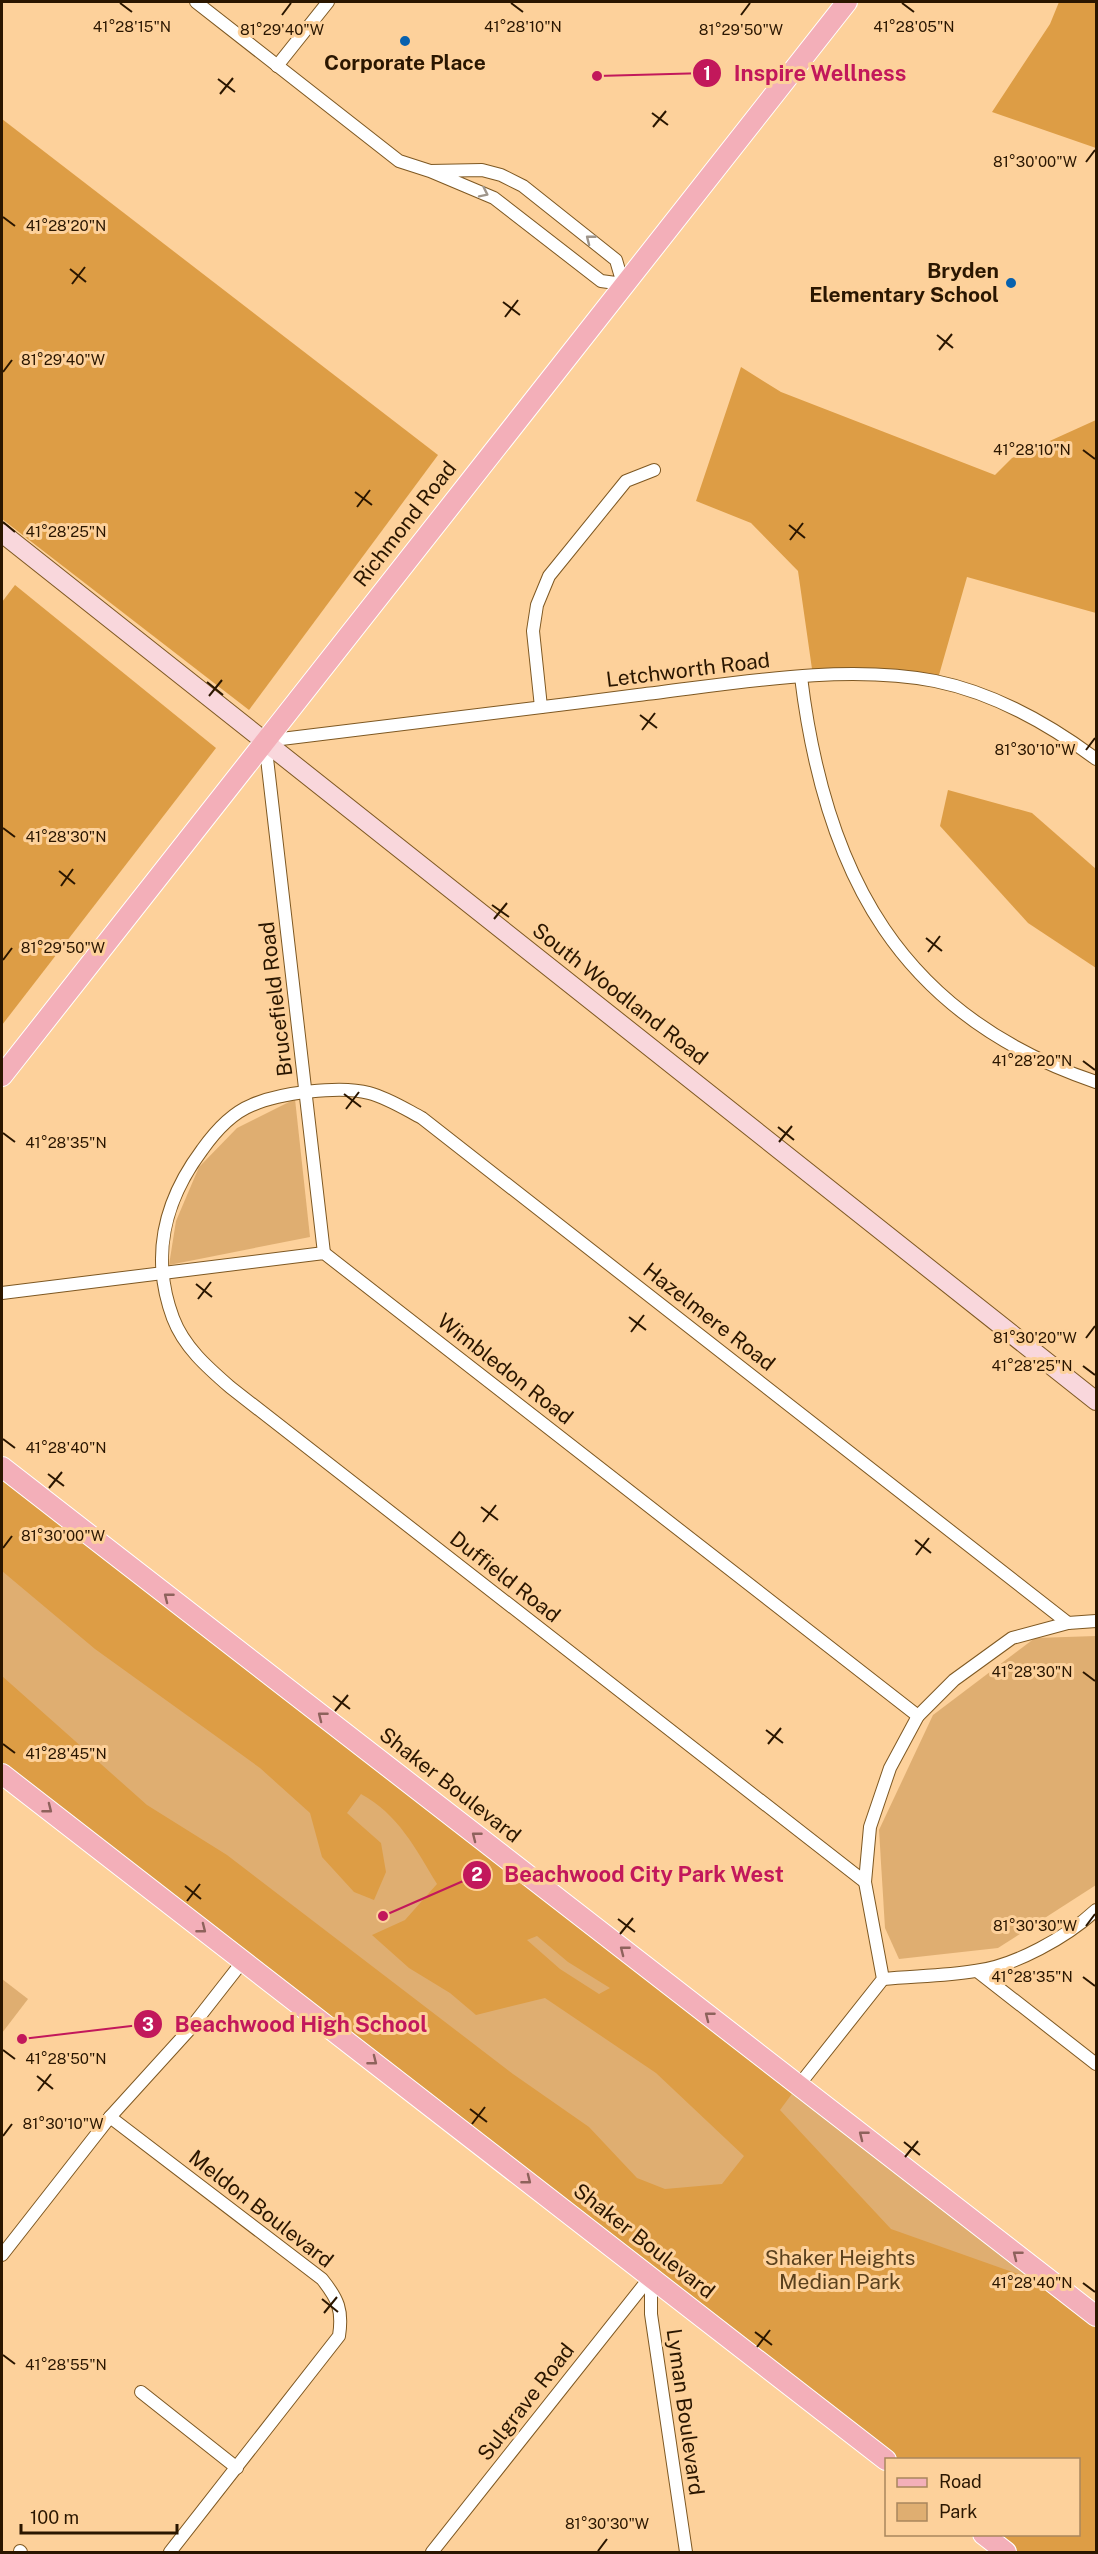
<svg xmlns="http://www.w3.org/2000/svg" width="1098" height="2554" viewBox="0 0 1098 2554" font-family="'Public Sans',sans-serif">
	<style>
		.green { fill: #dfae71 }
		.forest { fill: #dd9d45; fill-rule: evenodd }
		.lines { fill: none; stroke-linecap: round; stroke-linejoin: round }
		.street-casing { stroke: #7e5822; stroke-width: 14 }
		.secondary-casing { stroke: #7e5822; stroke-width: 20 }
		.primary-casing { stroke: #fff; stroke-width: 22 }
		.street { stroke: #fff; stroke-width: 12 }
		.secondary { stroke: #f9d7dc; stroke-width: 18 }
		.primary { stroke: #f3afb9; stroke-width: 20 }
		.oneway { stroke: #9f968c }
		.oneway2 { stroke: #8e625c }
		.ticks { fill: none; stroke: #2a1600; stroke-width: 2 }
		.poi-dot { fill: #0761ae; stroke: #fdd19b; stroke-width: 2 }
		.labels { text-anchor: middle; stroke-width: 6; stroke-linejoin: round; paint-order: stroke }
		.poi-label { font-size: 21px; font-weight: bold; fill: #2a1600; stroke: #fdd19b }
		.street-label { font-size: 21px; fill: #2a1600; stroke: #fdd19b }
		.park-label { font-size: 21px; fill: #5b411d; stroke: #fdd19b }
		.ticks-label { font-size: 15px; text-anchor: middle; fill: #2a1600; stroke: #fdd19b; stroke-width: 6; stroke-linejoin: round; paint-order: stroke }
		.leader { fill: none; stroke: #c2185b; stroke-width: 2 }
		.callout-dot { fill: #c2185b; stroke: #fdd19b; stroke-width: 2 }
		.mark-label { font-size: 18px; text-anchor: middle; font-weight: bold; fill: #fff }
		.callout-label { font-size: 22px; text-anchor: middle; font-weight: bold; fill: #c2185b; stroke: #fdd19b; stroke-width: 6; stroke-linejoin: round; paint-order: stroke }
	</style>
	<rect width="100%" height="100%" fill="#fdd19b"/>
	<g class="green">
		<polygon points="295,1099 310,1237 169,1265 176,1221 199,1167 237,1128"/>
		<polygon points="2,1467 1096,2316 1096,2552 1006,2552 1078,2534 1078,2460 886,2460 2,1774"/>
		<polygon points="1096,1636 1096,1885 998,1948 899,1959 885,1928 879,1830 933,1715 1035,1638"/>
		<polygon points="2,1979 28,1999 2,2033"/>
	</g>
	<g class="forest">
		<polygon points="1059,2 1096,2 1096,148 992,112 1050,24"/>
		<polygon points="2,119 438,455 249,710 2,519"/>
		<polygon points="741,367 781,392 995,475 1012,458 1096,420 1096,613 967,577 937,682 813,676 798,571 751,523 696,501"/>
		<polygon points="15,585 216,748 2,1025 2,602"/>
		<polygon points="948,790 1032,813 1096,869 1096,968 1028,923 940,826"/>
		<path d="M2 1478 794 2091 780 2110 891 2229 1035 2280 1096 2328V2552H1017L994 2535 1078 2534V2460L897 2459 2 1763V1676L147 1805 227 1855 513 2074 589 2127 637 2178 665 2189 722 2184 744 2156 656 2073 545 1998 476 2015 450 1993 409 1968 372 1935 405 1920 437 1884C416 1849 398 1814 361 1794L347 1813 381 1843 386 1872 374 1900 354 1892 322 1857 310 1813 260 1768 95 1649 2 1571ZM537 1936 568 1962 610 1988 599 1994 560 1969 527 1940Z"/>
	</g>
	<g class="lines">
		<defs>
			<g id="street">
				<polyline points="196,2 399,161 430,171 494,198 601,281 623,284 616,260 523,186 501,175 482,170 430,171"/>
				<polyline points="277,66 328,2"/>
				<path d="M801 677C825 874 900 1016 1096 1082"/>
				<polyline points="541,707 533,631 537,605 549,576 626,481 654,470"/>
				<path d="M324 1253 265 741C390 725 514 711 638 695 732 684 842 663 935 681 994 693 1049 724 1096 759"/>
				<polyline points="2,1293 324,1253 918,1716"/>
				<path d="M865 1882 230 1387C207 1367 184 1347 173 1318 150 1256 164 1201 202 1150 214 1133 232 1113 252 1105 279 1093 340 1085 369 1093 388 1098 405 1109 422 1118L1068 1623"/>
				<polyline points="977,1971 1096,2064"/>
				<path d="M883 1979C914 1976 945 1976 975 1971 1015 1966 1067 1937 1096 1910"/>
				<polyline points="799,2085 883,1979 865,1882 870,1827 890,1768 918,1716 954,1680 1012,1638 1068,1623 1096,1621"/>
				<path d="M110 2117 322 2279C338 2299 343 2310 339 2336L170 2552"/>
				<polyline points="2,2255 110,2117 189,2030 243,1961"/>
				<polyline points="651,2276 651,2314 686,2552"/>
				<polyline points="141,2392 237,2468"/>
				<polyline points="20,2551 21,2552"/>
				<polyline points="432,2552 651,2276"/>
			</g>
			<polyline id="secondary" points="2,533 1096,1401"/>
			<g id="primary">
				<polyline points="2,1076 847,2"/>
				<polyline points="2,1467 1096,2316"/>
				<polyline points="2,1774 886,2460"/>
				<polyline points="983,2534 1006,2552"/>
			</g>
		</defs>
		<use href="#street" class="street-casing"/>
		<use href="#secondary" class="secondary-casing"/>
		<use href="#primary" class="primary-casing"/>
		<use href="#street" class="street"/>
		<use href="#secondary" class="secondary"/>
		<use href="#primary" class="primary"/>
	</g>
	<defs><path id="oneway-chevron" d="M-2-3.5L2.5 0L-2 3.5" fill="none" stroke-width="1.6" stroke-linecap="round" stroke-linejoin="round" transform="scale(1.5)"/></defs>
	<g class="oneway">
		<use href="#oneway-chevron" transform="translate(484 193) rotate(26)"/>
		<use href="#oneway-chevron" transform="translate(590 239) rotate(-142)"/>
	</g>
	<g class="oneway2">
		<use href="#oneway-chevron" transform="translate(168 1597) rotate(-142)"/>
		<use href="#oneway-chevron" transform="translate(322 1716) rotate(-142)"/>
		<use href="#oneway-chevron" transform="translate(48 1809) rotate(38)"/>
		<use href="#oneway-chevron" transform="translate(476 1836) rotate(-142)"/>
		<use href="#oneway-chevron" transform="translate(202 1929) rotate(38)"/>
		<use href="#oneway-chevron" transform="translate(624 1950) rotate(-142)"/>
		<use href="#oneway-chevron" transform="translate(709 2016) rotate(-142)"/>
		<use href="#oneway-chevron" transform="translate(373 2061) rotate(38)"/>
		<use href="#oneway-chevron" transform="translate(863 2135) rotate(-142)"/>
		<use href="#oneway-chevron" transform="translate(527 2180) rotate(38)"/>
		<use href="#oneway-chevron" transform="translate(1017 2255) rotate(-142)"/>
	</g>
	<path class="ticks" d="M120 3 132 12M511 3 523 12M902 3 914 12M282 15 291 3M741 15 750 3M218 79 235 92M220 94 233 78M652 113 668 125M653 127 666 111M1086 162 1095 150M3 217 15 226M70 269 86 282M72 284 85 267M503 302 520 315M505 317 518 300M937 335 953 348M939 350 952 334M3 372 12 360M1083 450 1095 459M355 492 372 505M357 507 370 490M3 522 15 532M789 525 805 538M790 540 803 523M207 682 223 695M209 696 222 680M640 715 657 728M642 730 655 713M1086 750 1095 738M3 828 15 837M59 871 75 884M61 886 73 869M492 905 509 917M494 919 507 903M926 938 942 951M928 952 940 936M3 960 12 948M1083 1061 1095 1070M344 1094 361 1107M346 1109 359 1092M778 1127 794 1140M3 1133 15 1142M779 1142 792 1126M196 1284 212 1297M198 1299 211 1282M629 1317 646 1330M631 1332 644 1315M1086 1338 1095 1326M1083 1366 1095 1375M3 1439 15 1448M48 1474 64 1486M49 1488 62 1472M481 1507 498 1520M483 1522 496 1505M915 1540 931 1553M3 1548 12 1536M916 1555 929 1538M1083 1672 1095 1681M333 1696 350 1709M335 1711 348 1695M766 1730 783 1743M3 1744 15 1753M768 1744 781 1728M185 1886 201 1899M187 1901 200 1884M618 1919 635 1932M1086 1926 1095 1914M620 1934 633 1918M1083 1977 1095 1986M3 2050 15 2059M37 2076 53 2089M38 2091 51 2074M470 2109 487 2122M472 2124 485 2107M3 2136 12 2124M904 2142 920 2155M905 2157 918 2141M1083 2283 1095 2292M322 2299 338 2312M324 2313 337 2297M755 2332 772 2345M757 2347 770 2330M3 2355 15 2364M598 2551 607 2539"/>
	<g class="poi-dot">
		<circle cx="405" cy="41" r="6"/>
		<circle cx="1011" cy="283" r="6"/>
	</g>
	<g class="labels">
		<g class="poi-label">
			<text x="405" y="70">Corporate Place</text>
			<text x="999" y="278" text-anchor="end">Bryden<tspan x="999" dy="24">Elementary School</tspan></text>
		</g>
		<g class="street-label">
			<text transform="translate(405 524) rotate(-52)" y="7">Richmond Road</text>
			<text transform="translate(688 670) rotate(-7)" y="7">Letchworth Road</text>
			<text transform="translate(620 994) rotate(38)" y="7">South Woodland Road</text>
			<text transform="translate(276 999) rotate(-97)" y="7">Brucefield Road</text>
			<text transform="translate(709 1317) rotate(38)" y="7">Hazelmere Road</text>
			<text transform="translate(505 1369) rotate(38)" y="7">Wimbledon Road</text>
			<text transform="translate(505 1577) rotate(38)" y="7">Duffield Road</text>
			<text transform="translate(450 1785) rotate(38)" y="7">Shaker Boulevard</text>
			<text transform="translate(261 2209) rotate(38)" y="7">Meldon Boulevard</text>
			<text transform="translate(644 2241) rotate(38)" y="7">Shaker Boulevard</text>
			<text transform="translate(526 2402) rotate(-52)" y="7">Sulgrave Road</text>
			<text transform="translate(685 2412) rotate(82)" y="7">Lyman Boulevard</text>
		</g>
		<g class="park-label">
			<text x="840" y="2265">Shaker Heights<tspan x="840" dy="24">Median Park</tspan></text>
		</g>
	</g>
	<g class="ticks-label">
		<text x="132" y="32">41°28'15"N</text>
		<text x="523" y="32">41°28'10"N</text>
		<text x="914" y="32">41°28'05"N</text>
		<text x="282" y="35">81°29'40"W</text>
		<text x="741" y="35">81°29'50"W</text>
		<text x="1035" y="167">81°30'00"W</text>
		<text x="66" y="231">41°28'20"N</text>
		<text x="63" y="365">81°29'40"W</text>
		<text x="1032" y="455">41°28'10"N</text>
		<text x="66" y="537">41°28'25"N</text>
		<text x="1035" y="755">81°30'10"W</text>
		<text x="66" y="842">41°28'30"N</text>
		<text x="63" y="953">81°29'50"W</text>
		<text x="1032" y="1066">41°28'20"N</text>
		<text x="66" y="1148">41°28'35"N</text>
		<text x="1035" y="1343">81°30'20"W</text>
		<text x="1032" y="1371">41°28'25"N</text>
		<text x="66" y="1453">41°28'40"N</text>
		<text x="63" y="1541">81°30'00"W</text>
		<text x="1032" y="1677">41°28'30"N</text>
		<text x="66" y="1759">41°28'45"N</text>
		<text x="1035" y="1931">81°30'30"W</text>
		<text x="1032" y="1982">41°28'35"N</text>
		<text x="66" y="2064">41°28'50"N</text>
		<text x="63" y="2129">81°30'10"W</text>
		<text x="1032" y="2288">41°28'40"N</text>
		<text x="66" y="2370">41°28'55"N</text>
		<text x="607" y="2529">81°30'30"W</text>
	</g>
	<path class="leader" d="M597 76L707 73M383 1916L477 1875M22 2039L148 2024"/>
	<g class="callout-dot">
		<circle cx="597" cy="76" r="6"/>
		<circle cx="383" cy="1916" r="6"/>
		<circle cx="22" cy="2039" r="6"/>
		<circle cx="707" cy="73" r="15"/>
		<circle cx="477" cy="1875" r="15"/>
		<circle cx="148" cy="2024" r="15"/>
	</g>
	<g class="mark-label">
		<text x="707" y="80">1</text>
		<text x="477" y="1881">2</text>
		<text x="148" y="2031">3</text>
	</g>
	<g class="callout-label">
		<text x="820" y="81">Inspire Wellness</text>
		<text x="644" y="1882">Beachwood City Park West</text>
		<text x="301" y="2032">Beachwood High School</text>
	</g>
	<rect width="1098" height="2554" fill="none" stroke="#2a1600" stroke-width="6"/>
	<rect x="885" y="2458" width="195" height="78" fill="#fdd19b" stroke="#a9865d" stroke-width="1.5"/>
	<rect x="897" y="2478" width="30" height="9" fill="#f3afb9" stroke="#a9865d" stroke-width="1.5"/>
	<text x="939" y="2488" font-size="18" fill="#2a1600">Road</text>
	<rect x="897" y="2503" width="30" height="18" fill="#dfae71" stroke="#a9865d" stroke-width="1.5"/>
	<text x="939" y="2518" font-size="18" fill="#2a1600">Park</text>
	<path d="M21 2524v9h156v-9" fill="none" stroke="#2a1600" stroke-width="3"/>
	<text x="30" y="2524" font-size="18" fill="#2a1600" stroke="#fdd19b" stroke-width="4.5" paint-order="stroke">100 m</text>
</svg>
